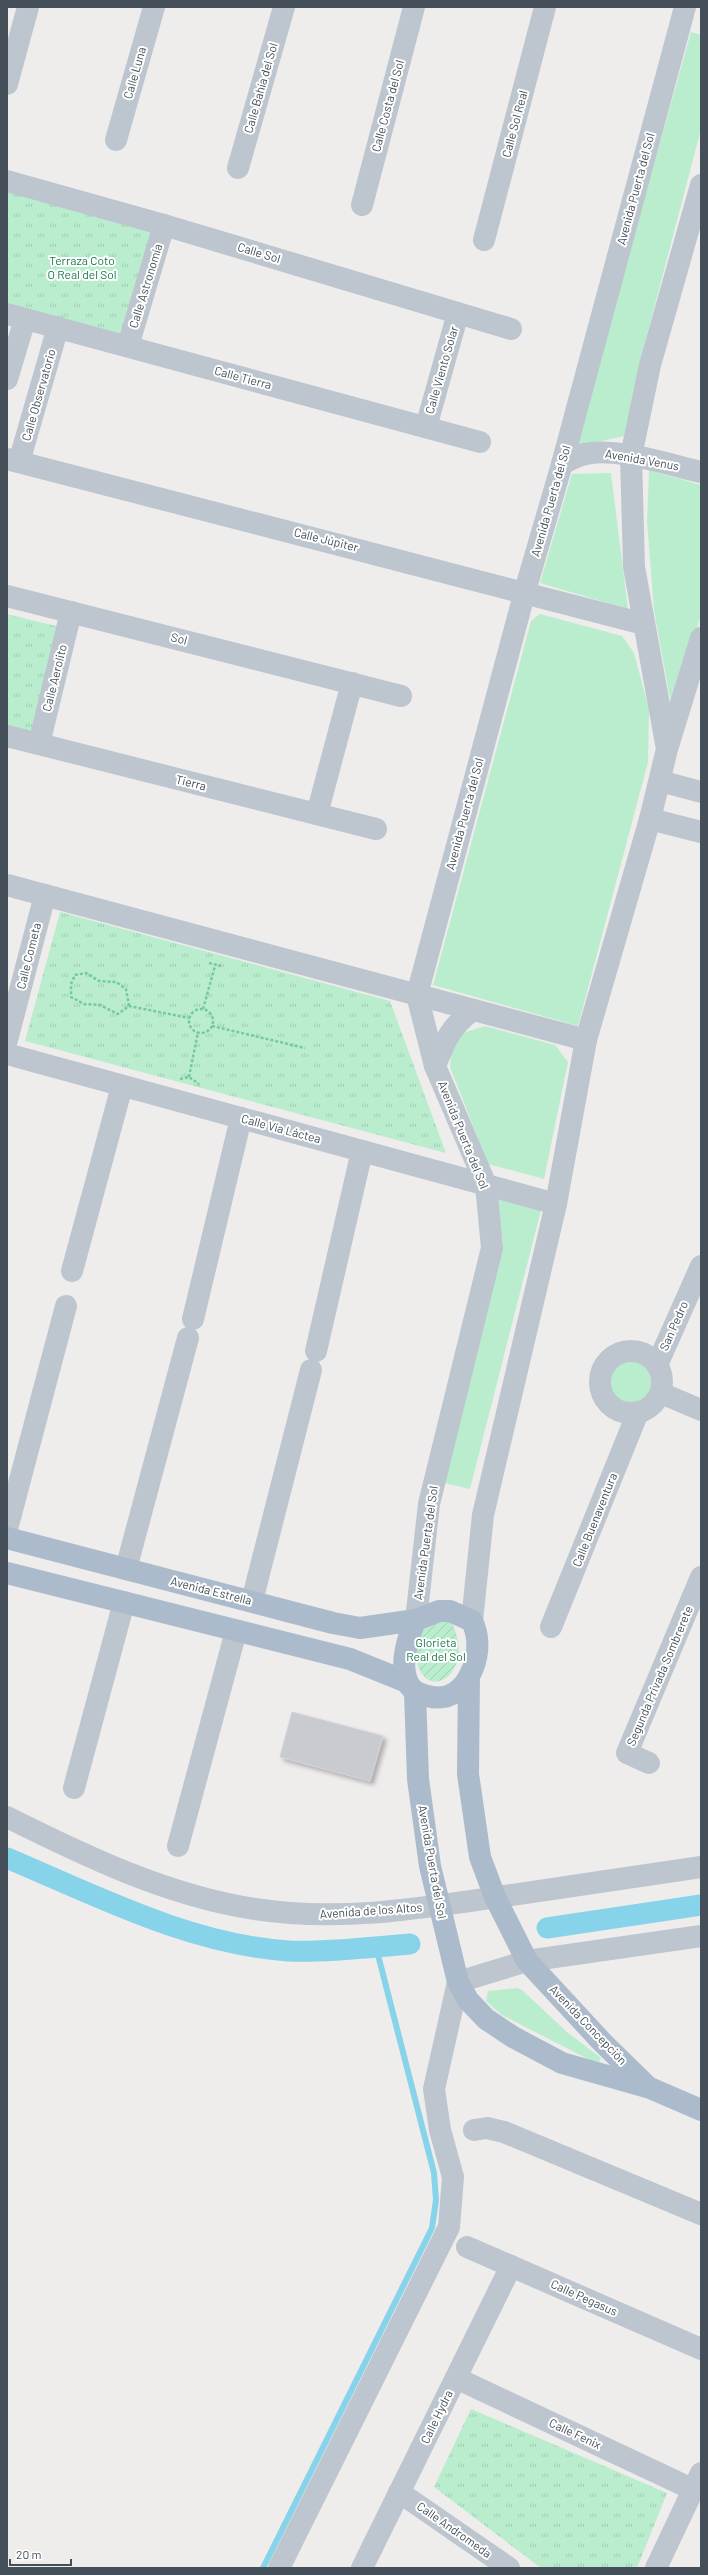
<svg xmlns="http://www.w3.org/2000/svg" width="708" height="2575" viewBox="0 0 708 2575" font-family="Barlow,sans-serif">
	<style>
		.grass { fill: #baedce }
		.park { fill: url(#park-tufts) }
		.garden { fill: url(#garden-furrows) }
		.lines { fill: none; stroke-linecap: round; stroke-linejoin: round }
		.stream { stroke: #87d3e9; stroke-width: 6 }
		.canal { stroke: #87d3e9; stroke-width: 21 }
		.building { fill: #c9cbd1; stroke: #d0d2d8; filter: url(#shadow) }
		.path { stroke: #73caa0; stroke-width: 2.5; stroke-dasharray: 3 2; stroke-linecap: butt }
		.minor { stroke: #bdc6ce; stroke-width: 22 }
		.major { stroke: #acbbcb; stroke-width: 22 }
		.labels { text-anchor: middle; stroke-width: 4; stroke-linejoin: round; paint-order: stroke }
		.street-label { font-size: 12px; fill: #454f59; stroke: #fff }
		.park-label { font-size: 12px; fill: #187749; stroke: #fff }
	</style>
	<defs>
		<pattern id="park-tufts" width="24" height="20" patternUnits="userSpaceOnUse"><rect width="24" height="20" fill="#baedce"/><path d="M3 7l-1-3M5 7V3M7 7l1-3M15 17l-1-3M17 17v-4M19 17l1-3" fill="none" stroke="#a1cdb3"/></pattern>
		<pattern id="garden-furrows" width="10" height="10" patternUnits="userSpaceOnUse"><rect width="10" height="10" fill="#baedce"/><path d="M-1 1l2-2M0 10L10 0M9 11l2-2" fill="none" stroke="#a1cdb3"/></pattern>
		<filter id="shadow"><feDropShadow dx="3.5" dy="3.5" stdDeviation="2" flood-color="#0004"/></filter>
	</defs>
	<rect width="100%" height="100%" fill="#efecec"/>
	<g class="grass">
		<polygon points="691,32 701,35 701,129 641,358 624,436 575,447"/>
		<polygon points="649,470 701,485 701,615 672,710 654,610 647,522"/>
		<polygon points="611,473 628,609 540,583 572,474"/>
		<polygon points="540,614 622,636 634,653 649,709 648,762 578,1026 433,985 531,621"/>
		<polygon points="485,1026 555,1045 568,1062 544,1179 488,1164 450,1067 451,1049 463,1033"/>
		<polygon points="493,1198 541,1210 470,1489 445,1483 503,1242"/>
		<circle cx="630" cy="1382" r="21"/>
		<polygon points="517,1988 522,1990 567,2032 601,2058 599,2062 590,2060 502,2015 486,2001 488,1991"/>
	</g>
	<g class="park">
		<polygon points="7,181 164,225 128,346 7,314"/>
		<polygon points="7,614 64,628 37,736 7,728"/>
		<polygon points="60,912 390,1001 446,1153 25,1041"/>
		<polygon points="471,2409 667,2493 637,2568 541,2568 434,2487"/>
	</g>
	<path class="garden" d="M436 1617 452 1623C481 1683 405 1714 417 1631Z"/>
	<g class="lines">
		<polyline class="stream" points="263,2568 432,2228 436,2200 434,2173 376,1947"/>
		<g class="canal">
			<path d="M7 1858C97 1896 189 1944 288 1951 326 1953 372 1947 410 1944"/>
			<polyline points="547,1928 701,1905"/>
		</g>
	</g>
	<polygon class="building" points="292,1712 383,1736 370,1781 280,1757"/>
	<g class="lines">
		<g class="path">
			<polyline points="209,963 221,966"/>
			<polyline points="129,1006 126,989 116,982 99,981 86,973 75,975 71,984 71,997 84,1004 100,1005 118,1014 129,1006 189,1018"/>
			<circle cx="201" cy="1021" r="12"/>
			<polyline points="203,1009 215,966"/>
			<polyline points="212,1026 305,1048"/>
			<polyline points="189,1077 198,1032"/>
			<polyline points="180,1079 189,1077 199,1084"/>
		</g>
		<g class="minor">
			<polyline points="7,84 28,7"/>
			<polyline points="116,140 154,7"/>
			<polyline points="238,168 284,7"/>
			<polyline points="7,181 164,225 511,329"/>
			<polyline points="362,205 414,7"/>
			<polyline points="484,240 545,7"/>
			<polyline points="7,314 480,442"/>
			<polyline points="128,346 164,225"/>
			<polyline points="7,379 25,319"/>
			<polyline points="426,427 458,313"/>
			<polyline points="7,459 644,624"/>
			<polyline points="19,462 58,327"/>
			<path d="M562 464C571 459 580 454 591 453 621 449 670 465 701 472"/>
			<polyline points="7,596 401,696"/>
			<polyline points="7,736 376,829"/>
			<polyline points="39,744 71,612"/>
			<polyline points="668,746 701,638"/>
			<polyline points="660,781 701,792"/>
			<polyline points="317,814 352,683"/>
			<polyline points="650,819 701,832"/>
			<polyline points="7,885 586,1040"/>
			<polyline points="7,1040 45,895"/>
			<polyline points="7,1054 556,1204"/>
			<path d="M435 1066C445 1041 450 1027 473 1010"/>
			<polyline points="72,1271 122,1086"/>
			<polyline points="193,1319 241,1118"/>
			<circle cx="631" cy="1382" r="31"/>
			<polyline points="316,1351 362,1151"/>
			<polyline points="657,1365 701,1266"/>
			<polyline points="661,1393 701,1410"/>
			<polyline points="7,1529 66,1306"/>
			<polyline points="126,1569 188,1338"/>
			<polyline points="252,1601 311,1370"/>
			<polyline points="416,1620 429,1504 492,1248 486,1185 435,1066 417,995 525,591 562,464 685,7"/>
			<polyline points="472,1621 483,1515 556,1204 586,1040 650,819 667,749 634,567 631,456 650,365 701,185"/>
			<polyline points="551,1627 638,1412"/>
			<polyline points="649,1763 627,1753 701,1577"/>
			<polyline points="74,1788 124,1602"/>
			<path d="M7 1817C85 1856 168 1896 255 1909 336 1922 418 1909 498 1897 566 1887 633 1877 701 1867"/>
			<polyline points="178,1846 236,1631"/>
			<polyline points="474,2130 487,2128 504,2132 701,2214"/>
			<polyline points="467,2247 701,2349"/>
			<polyline points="456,2378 694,2490"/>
			<polyline points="399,2492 509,2568"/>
			<polyline points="279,2568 449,2227 453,2177 440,2130 434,2089 458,1982 527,1961 701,1936"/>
			<polyline points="362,2568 511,2266"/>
			<polyline points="656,2568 701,2473"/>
		</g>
		<g class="major">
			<polyline points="7,1538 333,1623 360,1628 416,1620"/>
			<polyline points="7,1573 350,1659 407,1682"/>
			<path d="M439 1611H450L472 1621C479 1636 479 1652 473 1668 465 1689 450 1702 427 1696 418 1693 412 1691 408 1683 399 1665 408 1636 416 1620Z"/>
			<polyline points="469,1677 468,1774 480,1857 495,1897 527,1961 602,2042 647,2086"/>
			<polyline points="415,1693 418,1779 430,1866 458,1982 468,2000 486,2019 513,2037 562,2063 650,2088 701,2110"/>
		</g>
	</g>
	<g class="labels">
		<g class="street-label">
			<text transform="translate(135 73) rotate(-74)" y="4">Calle Luna</text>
			<text transform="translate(261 88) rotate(-74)" y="4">Calle Bahía del Sol</text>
			<text transform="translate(388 106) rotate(-75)" y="4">Calle Costa del Sol</text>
			<text transform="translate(515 124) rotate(-75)" y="4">Calle Sol Real</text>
			<text transform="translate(636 189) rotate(-75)" y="4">Avenida Puerta del Sol</text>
			<text transform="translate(259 253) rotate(17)" y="4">Calle Sol</text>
			<text transform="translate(146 286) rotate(-73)" y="4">Calle Astronomía</text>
			<text transform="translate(442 370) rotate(-74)" y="4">Calle Viento Solar</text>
			<text transform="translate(243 378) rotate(15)" y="4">Calle Tierra</text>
			<text transform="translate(39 395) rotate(-74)" y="4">Calle Observatorio</text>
			<text transform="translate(642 460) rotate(10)" y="4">Avenida Venus</text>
			<text transform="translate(551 501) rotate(-74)" y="4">Avenida Puerta del Sol</text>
			<text transform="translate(326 540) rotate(14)" y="4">Calle Júpiter</text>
			<text transform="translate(179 639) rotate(14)" y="4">Sol</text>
			<text transform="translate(55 678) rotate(-76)" y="4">Calle Aerolito</text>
			<text transform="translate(191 783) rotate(14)" y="4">Tierra</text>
			<text transform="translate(465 814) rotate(-75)" y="4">Avenida Puerta del Sol</text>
			<text transform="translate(29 956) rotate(-76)" y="4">Calle Cometa</text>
			<text transform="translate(281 1129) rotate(15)" y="4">Calle Vía Láctea</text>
			<text transform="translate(463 1135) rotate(68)" y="4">Avenida Puerta del Sol</text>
			<text transform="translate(674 1326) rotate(-66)" y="4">San Pedro</text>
			<text transform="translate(595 1520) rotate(-68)" y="4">Calle Buenaventura</text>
			<text transform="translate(426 1543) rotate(-82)" y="4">Avenida Puerta del Sol</text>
			<text transform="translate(211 1591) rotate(14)" y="4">Avenida Estrella</text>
			<text transform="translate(660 1676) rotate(-67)" y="4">Segunda Privada Sombrerete</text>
			<text transform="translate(432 1862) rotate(80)" y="4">Avenida Puerta del Sol</text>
			<text transform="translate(371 1911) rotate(-4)" y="4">Avenida de los Altos</text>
			<text transform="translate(588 2025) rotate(46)" y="4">Avenida Concepción</text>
			<text transform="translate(584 2298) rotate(24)" y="4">Calle Pegasus</text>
			<text transform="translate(437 2417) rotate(-64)" y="4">Calle Hydra</text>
			<text transform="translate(575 2434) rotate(25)" y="4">Calle Fenix</text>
			<text transform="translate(454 2530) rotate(35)" y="4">Calle Andromeda</text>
		</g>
		<g class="park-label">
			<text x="82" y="265">Terraza Coto<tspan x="82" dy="14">O Real del Sol</tspan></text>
			<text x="436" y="1647">Glorieta<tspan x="436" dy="14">Real del Sol</tspan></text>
		</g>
	</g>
	<rect width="708" height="2575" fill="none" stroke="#454f59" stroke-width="16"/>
	<path d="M10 2559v6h61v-6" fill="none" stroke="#454f59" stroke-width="2"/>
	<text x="16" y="2559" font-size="12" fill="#454f59" stroke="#ffffff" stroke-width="3" paint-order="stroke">20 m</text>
</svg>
